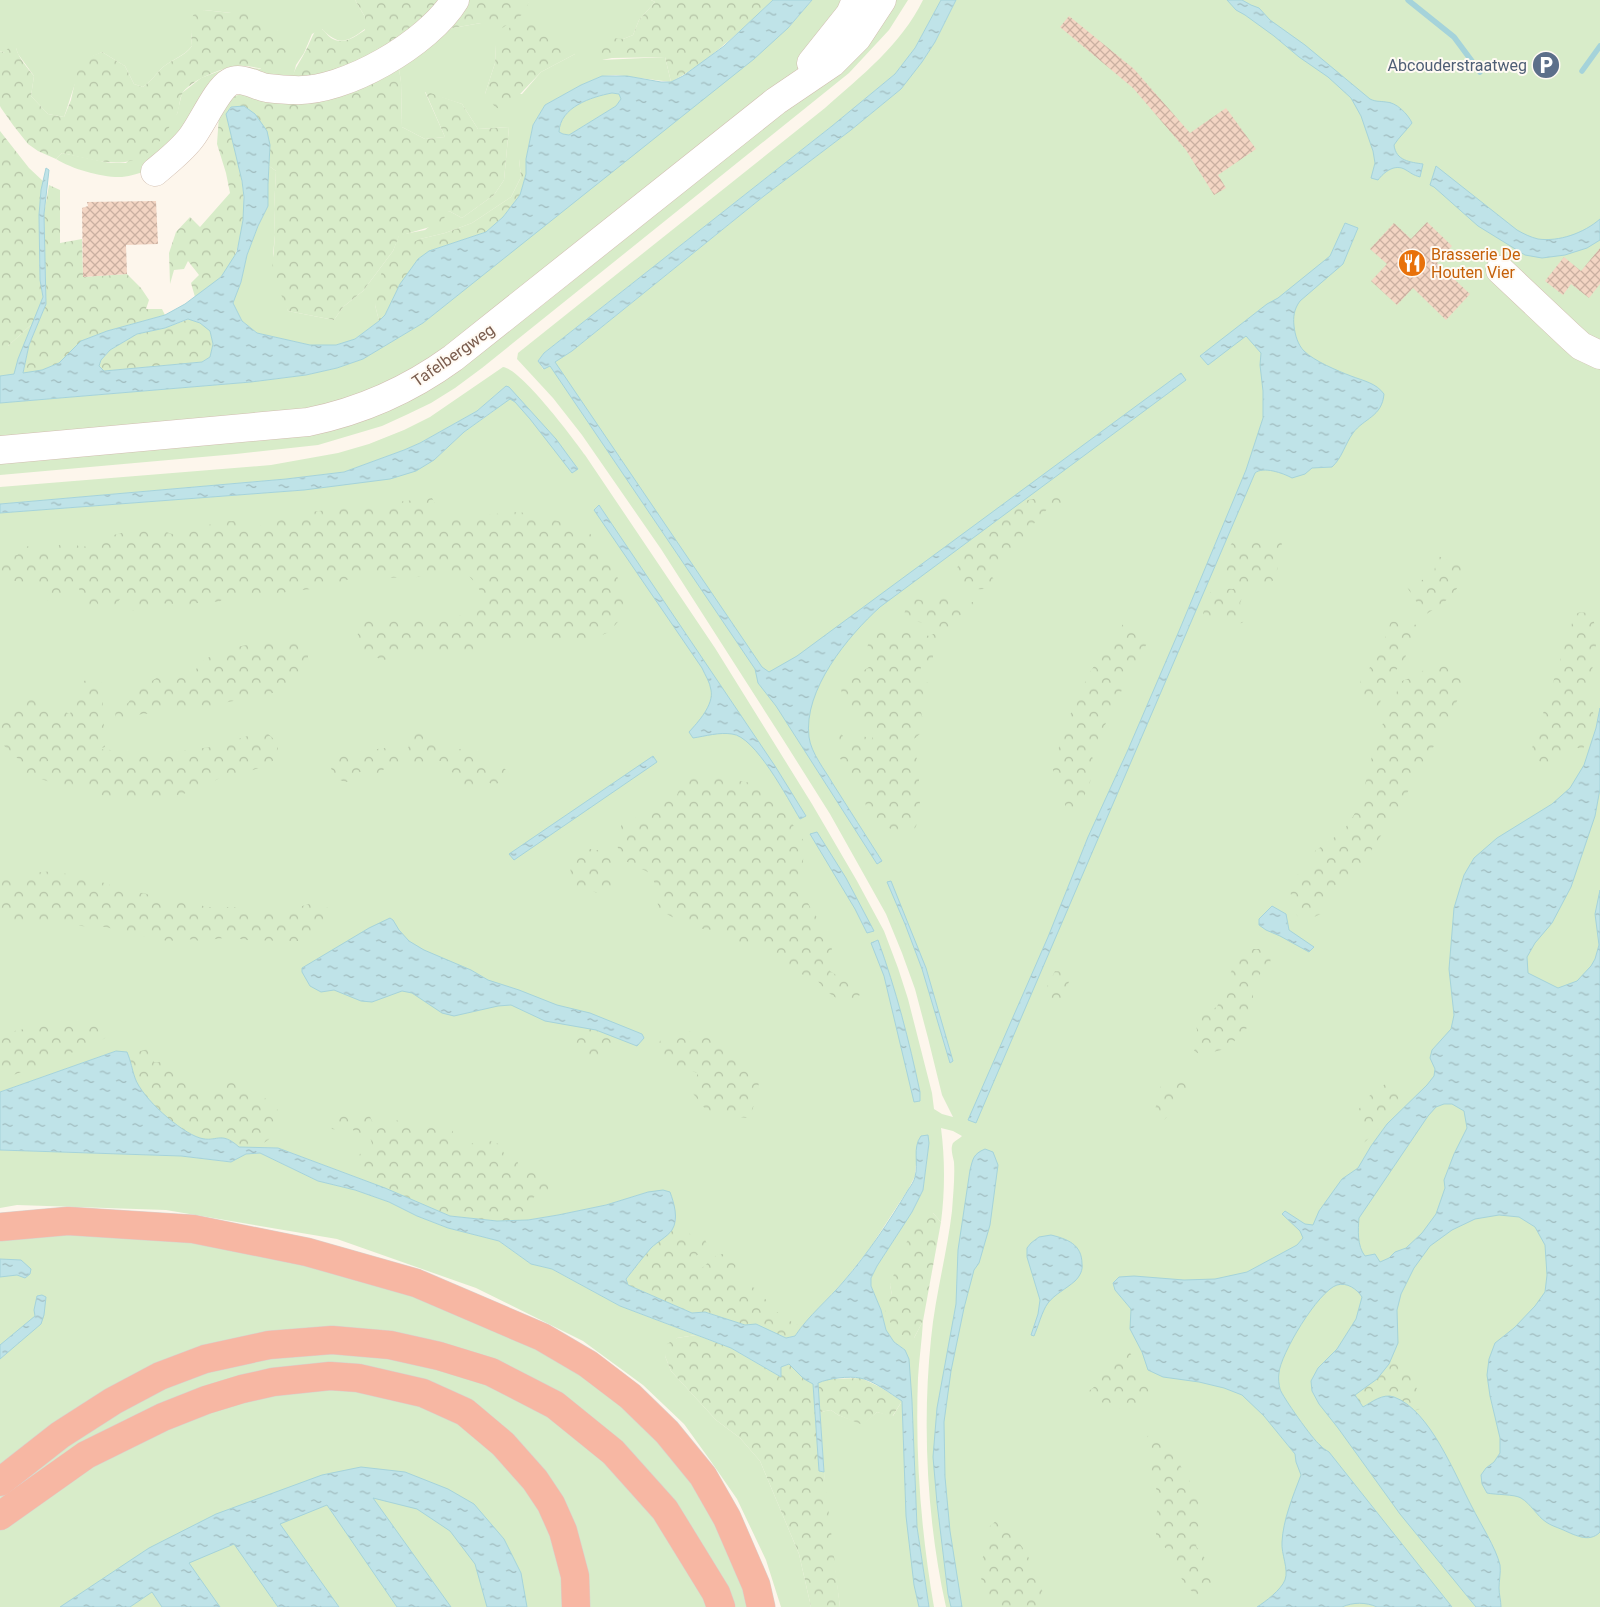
<svg xmlns="http://www.w3.org/2000/svg" width="1600" height="1607" viewBox="0 0 1600 1607" font-family="Roboto,sans-serif">
	<style>
		.grass { fill: #d8ecc9; fill-rule: evenodd }
		.forest { fill: url(#forest-crowns) }
		.water { fill: url(#water-ripples); stroke: #a5d3da; fill-rule: evenodd }
		.lines { fill: none; stroke-linecap: round; stroke-linejoin: round }
		.stream { stroke: #a5d3da; stroke-width: 5.5 }
		.building { fill: url(#building-cross-hatch) }
		.minor-casing { stroke: #d1beb0; stroke-width: 29 }
		.highway-casing { stroke: #dad1cd; stroke-width: 29 }
		.minor { stroke: #fff; stroke-width: 28 }
		.highway { stroke: #f7b7a3; stroke-width: 28 }
		.labels { text-anchor: middle; stroke-width: 4; stroke-linejoin: round; paint-order: stroke }
		.service-label { font-size: 16px; fill: #4e5e75; stroke: #fffaf3; text-anchor: end }
		.food-label { font-size: 16px; fill: #c56008; stroke: #fffaf3; text-anchor: start }
		.street-label { font-size: 16px; fill: #7a5c4d; stroke: #fffaf3 }
	</style>
	<defs>
		<pattern id="forest-crowns" width="20" height="18" patternUnits="userSpaceOnUse" patternTransform="scale(1.25)"><rect width="20" height="18" fill="#d8ecc9"/><path d="M2 6a3 3 0 1 1 6 0M12 15a3 3 0 1 1 6 0" fill="none" stroke="#b4c2a5"/></pattern>
		<pattern id="water-ripples" width="26" height="14" patternUnits="userSpaceOnUse" patternTransform="scale(1.25)"><rect width="26" height="14" fill="#bfe3e8"/><path d="M2 4q2-2 4 0t4 0M15 11q2-2 4 0t4 0" fill="none" stroke="#a0bbbe"/></pattern>
		<pattern id="building-cross-hatch" width="8" height="8" patternUnits="userSpaceOnUse" patternTransform="scale(1.25)"><rect width="8" height="8" fill="#f3d5c3"/><path d="M0 0l8 8M0 8l8-8" fill="none" stroke="#cab0a1"/></pattern>
	</defs>
	<rect width="100%" height="100%" fill="#fdf6ec"/>
	<g class="grass">
		<path d="M0 0H355L365 17V29C346 43 339 46 322 29L312 34 304 53 296 65 291 85 241 73 149 170C140 173 131 176 122 177 103 178 72 169 56 159L62 153 110 163H126L177 114 182 93 201 78 222 70 239 66 261 69 231 13 204 10 191 32 192 46C184 56 173 59 163 67 156 74 151 81 143 87L134 84 125 66 102 52C99 54 94 55 91 57 78 64 70 103 64 117L48 114 31 96 34 76 18 54 16 48 4 53 1 51 0 52Z"/>
		<path d="M529 0H651L655 2 639 20 633 35 623 39 602 60 665 57 671 82 616 75 602 76 581 85 545 105 533 125 526 159H519L521 177 511 197 472 223 445 233 420 239 375 305 379 321 355 339 336 345H310L257 333 242 321 233 303 241 282 247 255 258 226 268 206V184L269 166 276 171 274 209 275 235 273 254 288 311 334 320 343 307 363 291 393 251 399 235 425 230 449 211 462 218 494 195 504 180 509 127 478 129 462 104 425 92 445 137 425 139 402 127 401 82 398 62 447 29 481 23 529 2ZM496 45 575 54 541 72 522 94H485L495 63Z"/>
		<polygon points="812,0 851,0 809,58 788,78 445,352 344,405 0,440 0,403 251,382 306,375 337,368 363,359 423,323 788,28"/>
		<polygon points="894,0 908,0 889,30 849,73 482,368 455,388 431,403 406,415 382,426 318,445 236,454 0,475 0,461 413,398 450,377 539,308 824,80"/>
		<path d="M923 0H941L915 48 895 74 832 126 544 353 538 361 543 369 572 351 764 196 851 130 901 89 922 62 935 42 956 0H1600V1607H946C927 1522 922 1425 931 1339 935 1296 947 1254 952 1211 953 1196 955 1178 954 1162 953 1156 950 1149 953 1143 955 1141 960 1138 962 1136L953 1131 941 1128C945 1159 945 1191 941 1222L933 1213 890 1285 892 1295 906 1332 914 1338 923 1321C922 1340 919 1359 918 1378 915 1455 921 1532 934 1607H929L917 1527 912 1403 905 1350 894 1342 886 1330 881 1310 871 1286V1278L877 1266 912 1212 923 1190 929 1143 916 1164 915 1176 909 1188 870 1248 844 1281 802 1326 795 1336 628 1285 672 1230 676 1220 673 1200 648 1192 606 1205 558 1215 528 1220 497 1221 385 1188 278 1148 239 1147 116 1051 0 1092V513L304 490 434 460 464 432 495 410 506 386 477 411 420 443 404 450 344 472 286 479 0 504V487L271 465 338 453 369 444 404 430 430 417 503 367C521 369 573 438 585 455L715 648 812 804 857 881 884 931 898 968 908 999 932 1093 934 1109 942 1114 953 1117 942 1095 928 1038 915 989 902 953 886 914 867 880 830 814 784 741 661 549 582 435 553 398 517 359 518 353 825 108C861 76 901 45 923 0Z"/>
		<path d="M612 93 619 94 621 99 616 106 569 135 563 134 559 132C560 107 591 97 612 93Z"/>
		<polygon points="33,323 18,359 14,375 0,376 0,346 8,346"/>
		<polygon points="0,1150 181,1156 230,1162 246,1154 260,1153 318,1181 355,1190 389,1202 417,1216 448,1228 499,1241 531,1264 552,1269 620,1306 696,1335 677,1338 665,1356 671,1371 716,1420 740,1438 760,1461 799,1554 811,1607 781,1607 766,1560 737,1499 710,1460 684,1424 643,1385 583,1341 476,1288 337,1239 166,1210 17,1205 0,1208"/>
		<polygon points="0,1231 222,1241 467,1306 623,1396 702,1487 756,1607 0,1607"/>
		<path d="M902 1401C905 1470 905 1539 919 1607H840L826 1503 820 1412 831 1410 838 1415 863 1424 877 1412 893 1416Z"/>
	</g>
	<g class="forest">
		<path d="M355 0H446L383 54 291 85C293 69 298 66 305 52 310 43 312 35 318 27 324 29 326 34 331 38 343 46 356 36 365 30V17Z"/>
		<polygon points="462,0 529,0 529,2 523,14 495,33 481,23 447,29"/>
		<path d="M651 0H773C741 30 710 61 671 82L665 57 612 58 602 60 601 52 602 37 623 39 633 35 639 20 655 2Z"/>
		<path d="M242 6 276 35 287 50 276 70C265 70 248 65 238 66 221 68 194 79 183 92 179 98 180 108 177 114 176 118 173 121 171 124 143 176 110 164 62 153L56 159 38 151 28 144 13 125 1 108 0 106V52L1 51 4 53 11 45 16 48C19 59 27 67 34 76L31 96 48 114 64 117 71 100 78 68 89 57 102 52 125 66 134 84 143 87C151 81 156 74 163 67 173 59 185 56 192 46L191 32 193 15 204 10 231 13Z"/>
		<path d="M526 21C545 29 560 39 575 54L541 72 504 111 495 107 485 94 495 63 496 45 511 26Z"/>
		<path d="M398 62 401 82 402 127 425 139 445 137 425 91 462 104 478 129 509 127 504 180 494 195 462 218 449 211 440 224 399 236 393 251 363 291 343 307 334 320 288 311 272 273 275 235 274 209 276 171 269 166 270 145 232 137C235 152 240 167 242 183 247 212 242 257 220 278 212 285 203 291 195 297L191 283 199 275 188 261 184 269 174 270 170 284 169 253 176 232 190 217 200 227 230 193 226 173 217 144 219 115 221 108 233 97 243 93Z"/>
		<polygon points="0,131 29,168 44,182 41,190 39,215 40,280 43,297 33,323 8,346 0,346"/>
		<polygon points="519,159 526,159 526,174 520,195 503,217 486,232 429,251 400,284 385,315 379,321 375,305 382,270 407,245 420,239 445,233 472,223 511,197 521,177"/>
		<polygon points="49,185 60,190 60,243 82,239 83,277 127,274 141,288 149,300 146,309 162,309 165,315 107,331 81,341 59,363 42,370 23,374 29,345 46,304 44,214"/>
		<polygon points="189,319 200,323 210,330 213,344 210,357 202,362 104,371 99,366 101,360 110,350 137,334 165,328"/>
		<path d="M1065 493 1069 499V504L1062 507 1050 506 1028 530 1026 539 1021 545 1014 548 1002 559 992 572 991 576 996 581 992 587C982 591 969 590 961 581L964 577 962 574 957 572V568L971 540 1023 501Z"/>
		<path d="M432 498 435 504V513L444 520 461 516 473 520 488 515 510 512 529 513 569 524 588 531 598 544 617 576 625 599 622 617 609 632 590 640 573 643 523 641 505 638 490 640 471 653 459 651 403 655 384 660 365 654C358 642 355 637 361 622L368 619 378 618 418 621 472 614 483 607C484 592 476 583 466 573L418 577 374 578 365 574 322 588 291 591 265 597 250 598 244 595 231 593 219 602 207 601 189 605 154 603 144 609 133 611 129 599 124 595 111 609 100 608 96 602 88 607 82 603 79 588 75 582 66 585 56 601H48L41 588 26 583 0 578V550H2L8 555H17L28 546 32 549 34 553C49 555 56 548 67 539L74 541 79 547 90 546 98 539 149 526 172 534 224 521H244L252 528 310 512Z"/>
		<path d="M1234 540H1265L1281 542C1285 552 1283 552 1279 560 1276 566 1279 573 1274 579 1263 593 1251 575 1240 603 1245 613 1250 613 1242 623 1227 625 1215 620 1203 614 1206 604 1207 588 1220 588 1224 588 1228 589 1233 589L1237 584V578L1223 571C1221 559 1227 550 1234 540Z"/>
		<path d="M1438 556 1455 563 1466 565C1460 593 1448 600 1425 615L1407 587 1433 575Z"/>
		<path d="M936 588 946 590 950 604 958 609 962 606H968L972 602H977L976 606 968 609 963 616 960 615 957 618V628C945 640 932 640 933 661L921 667 920 671 930 687 921 700V712L924 723 921 733 914 739 913 748 918 762 920 799 919 820 915 828 908 833 893 831 879 820 870 813 866 806 863 793 858 786 852 784 846 778 844 773 847 769 845 762 837 757 836 743 830 736 834 730 839 731 847 741 856 733 863 735 868 739H872L877 728 874 723C864 721 865 718 858 711 850 703 836 696 843 682 845 678 848 674 852 674 855 674 857 675 860 675L863 671 872 665 874 656 867 650 868 644 873 641V634L877 629 887 627 891 632C904 632 917 631 929 636L936 633C931 622 917 621 905 621 903 611 907 596 921 600 927 601 931 603 937 604L938 593Z"/>
		<path d="M1580 612 1588 613 1593 617 1597 638 1587 703 1594 714 1589 735 1583 749 1573 747C1567 752 1560 760 1552 762 1540 764 1532 760 1532 748L1574 617 1576 614Z"/>
		<polygon points="1128,617 1149,640 1133,667 1091,754 1096,767 1077,814 1067,810 1052,767 1072,710 1090,672"/>
		<polygon points="1391,621 1417,625 1405,658 1383,688 1379,709 1356,696 1361,680 1380,653"/>
		<path d="M285 640 299 642 308 655V672L299 680 282 690 266 695 228 702 215 707 206 708 200 704 197 708 185 710 180 707H173L163 713 141 714 123 724 116 720 115 710 128 703 136 691 158 677H173L192 674C195 671 198 666 202 662 218 648 263 641 285 640Z"/>
		<path d="M1443 660C1453 661 1463 668 1463 679 1463 693 1451 713 1445 725 1418 777 1388 826 1356 874L1345 883 1335 885 1327 892 1325 912 1303 922 1294 912 1289 884 1299 873 1313 862 1315 851C1325 844 1336 837 1345 828 1364 806 1366 775 1374 749 1381 726 1391 703 1402 681 1417 676 1428 666 1443 660Z"/>
		<polygon points="101,673 105,747 99,749 156,754 211,747 258,733 267,733 275,740 278,748 275,758 269,765 249,771 225,775 204,787 180,795 164,797 124,798 98,795 81,788 59,785 41,779 29,781 22,772 27,769 54,760 26,766 0,742 0,717 31,697 70,714 82,682"/>
		<path d="M421 728 424 741 431 739 441 744 443 753 450 759 457 750 467 747 474 752 479 763C493 761 499 762 508 772L506 777 494 786 487 781H479L476 786 469 790 452 772 444 767 442 761H430L422 768 416 771 408 767 406 762 389 763C382 773 375 778 364 771L357 773 347 782C337 781 332 774 330 764L334 755 342 751 351 757 360 759C367 750 374 749 385 748 394 759 402 758 409 746L400 739 402 730Z"/>
		<path d="M687 776 718 777 751 783 774 796 805 843 800 887 811 909 828 933 832 950 829 964 830 971 836 975 856 977 861 981 863 988 859 996 847 1001 836 998 826 991 817 980 808 976 793 972 784 966 779 957 766 948 740 944 727 934 718 929 707 930 693 926 680 921 659 910C656 899 659 887 651 876 647 869 641 870 634 866 624 861 617 853 617 841L621 836V825L654 809 662 800 676 798 681 784Z"/>
		<path d="M590 849 603 851 612 856 614 868 612 875 616 880 607 892 597 893 585 887 580 890C573 888 570 885 568 878L571 873C568 858 577 852 590 849Z"/>
		<path d="M54 871 109 884 111 889 122 892 144 893 166 901H189L206 907H235L242 914 276 913 317 902C326 903 328 907 330 915 324 923 314 928 310 936L298 941 245 940 231 937 201 941 188 939 168 941 123 932 106 927H89L60 923 46 926 21 923 0 925V877L19 881 32 873Z"/>
		<polygon points="1250,949 1264,949 1271,955 1270,965 1262,970 1252,990 1254,1004 1248,1015 1248,1027 1239,1035 1229,1048 1201,1055 1194,1051 1199,1040 1196,1025 1204,1013 1217,1007 1239,952"/>
		<polygon points="1055,971 1072,972 1062,1003 1048,1000 1047,987"/>
		<polygon points="63,1021 106,1021 110,1026 108,1036 97,1043 8,1077 0,1079 0,1034"/>
		<path d="M584 1028 596 1030 615 1038C607 1054 601 1057 584 1056L575 1046 579 1032Z"/>
		<path d="M683 1030C722 1039 735 1051 759 1082L756 1100 749 1118 739 1117 706 1110 691 1091 698 1073 673 1066 655 1055 661 1038Z"/>
		<path d="M148 1049 154 1062H170L175 1067 173 1074 190 1078 202 1096H210L214 1088 238 1080 248 1087 251 1098 259 1100 267 1098 275 1104 282 1121 272 1137 257 1148 239 1147C221 1131 217 1143 200 1138 179 1131 142 1099 135 1078 132 1070 131 1061 127 1052H137Z"/>
		<polygon points="1182,1078 1192,1090 1162,1122 1153,1118 1162,1081"/>
		<path d="M1392 1081 1411 1095 1400 1106 1394 1104C1390 1117 1371 1139 1359 1146L1356 1141C1365 1129 1363 1126 1357 1112 1366 1098 1376 1087 1392 1081Z"/>
		<polygon points="345,1112 351,1119 368,1112 376,1130 396,1120 410,1126 412,1136 422,1126 436,1123 448,1125 453,1132 452,1142 454,1150 484,1139 499,1144 505,1155 517,1160 520,1170 529,1164 540,1170 552,1181 548,1190 534,1197 527,1209 528,1220 497,1221 450,1216 361,1179 364,1170 357,1163 359,1155 372,1144 370,1137 354,1131 351,1127 340,1130 332,1129 329,1122 333,1116"/>
		<path d="M933 1213 941 1222 923 1321 914 1338H909L906 1333 901 1336C891 1327 887 1316 883 1303L892 1295 890 1285 904 1246 925 1214Z"/>
		<path d="M680 1228 695 1237 703 1235 707 1244 704 1250 696 1256V1268H702L718 1254H730L737 1260C736 1268 733 1272 733 1281L755 1288 779 1314 795 1324 802 1326 795 1336 786 1338 756 1325H745L705 1312 692 1313 628 1285 626 1279C640 1262 658 1233 680 1228Z"/>
		<polygon points="696,1335 731,1348 781,1377 781,1367 789,1364 804,1379 813,1383 819,1471 824,1472 840,1607 811,1607 799,1554 760,1461 740,1438 716,1420 671,1371 665,1356 667,1344 677,1338"/>
		<polygon points="1396,1347 1426,1407 1414,1411 1363,1407 1355,1395"/>
		<path d="M1128 1349 1133 1358 1130 1366C1136 1370 1135 1375 1139 1380 1143 1386 1149 1386 1151 1393L1145 1402 1136 1398 1137 1408 1124 1410 1092 1399 1089 1391 1099 1383 1109 1361Z"/>
		<polygon points="861,1378 880,1387 902,1401 892,1417 877,1412 863,1425 838,1415 831,1410 820,1412 818,1383 828,1379"/>
		<path d="M1150 1434 1167 1444 1173 1453 1196 1492 1200 1514 1207 1526 1201 1535 1196 1546 1203 1556 1213 1567V1578L1211 1587 1199 1595C1180 1588 1180 1569 1170 1553 1167 1548 1160 1544 1156 1539V1516L1159 1502 1155 1483 1147 1463 1158 1450 1147 1446 1143 1440Z"/>
		<path d="M997 1520C1014 1531 1030 1557 1038 1576 1042 1586 1043 1597 1046 1607H989L983 1594 980 1567 988 1539V1528Z"/>
	</g>
	<g class="water">
		<path d="M773 0H812L788 28 754 59 423 323 363 359 337 368 306 375 251 382 0 403V376L14 374 18 359 43 297 40 280 39 215 41 190 46 168 49 170 44 214 46 304 29 345 23 373 42 370 59 363 81 341 107 331 165 315 185 304 221 277 237 252 243 220 244 197 242 181 226 114 231 107 244 106 255 114 267 131 270 145 268 184V206L258 226 247 255 241 282 233 303 242 321 257 333 310 345H336L355 339 379 321 385 315 400 284 418 259 429 251 486 232 503 217 520 195 526 174V159L533 125 545 105 581 85 602 76H627L661 82H671L683 76 724 46ZM612 93 619 94 621 99 616 106 569 135 563 134 559 132C560 107 591 97 612 93ZM188 319 200 323 210 331 213 344 210 357 202 362 104 371 99 366 101 360 110 350 137 334 165 328Z"/>
		<path d="M941 0H956L935 42 922 62 901 89 851 130 764 196 572 351 555 362 762 667 769 672 797 656 1181 373 1186 380 880 607C848 636 803 690 809 737 811 753 825 770 833 784 849 810 866 835 882 861L877 864 776 706 758 683 755 669 550 366 544 369 538 361 544 353 832 126 895 74 915 48Z"/>
		<path d="M1227 0H1242L1251 5 1259 8 1270 20 1305 45 1370 99C1376 102 1380 101 1386 102 1396 102 1408 114 1412 123 1406 131 1399 137 1394 145 1396 161 1410 162 1423 164L1420 177C1413 175 1411 173 1406 170 1395 163 1384 172 1378 180L1371 178 1375 163 1373 151 1361 116 1351 98 1328 77 1299 57 1274 36 1245 15 1236 10Z"/>
		<path d="M1436 166 1517 230C1524 234 1530 237 1538 239 1559 242 1584 233 1600 219V240L1587 248 1565 255 1542 258 1525 255 1478 226 1434 187 1430 185Z"/>
		<path d="M1345 223 1358 228 1343 264 1300 301C1294 309 1293 317 1294 326 1295 335 1298 345 1304 351 1314 361 1338 371 1351 376 1364 381 1376 383 1384 394 1382 417 1364 418 1353 433 1345 444 1342 458 1332 467L1312 468 1305 474 1292 478C1283 473 1263 466 1255 473L976 1123 968 1120 1048 937 1088 837 1127 752 1179 631 1246 470 1263 418V391L1260 365 1261 353 1246 336 1208 365 1200 356 1267 304 1278 298 1330 256Z"/>
		<polygon points="506,386 509,387 556,439 578,469 572,473 530,419 515,402 510,399 464,432 434,460 416,471 390,479 304,490 0,513 0,504 286,479 344,472 404,450 420,443 477,411"/>
		<path d="M599 505 775 766 806 816 800 819C788 799 755 736 732 734 719 732 706 736 693 738L689 732C698 722 714 705 711 690 710 682 705 675 702 668L594 510Z"/>
		<path d="M1600 708V789L1595 816 1571 887 1552 923 1535 943 1527 957 1528 973 1558 988 1577 981 1591 966 1595 959 1599 945 1595 914 1600 890V1532C1589 1544 1573 1534 1561 1529 1556 1527 1550 1525 1546 1522 1537 1516 1531 1504 1521 1498 1514 1494 1496 1495 1487 1493L1482 1484 1481 1475 1486 1468 1494 1462 1500 1453V1438L1490 1396 1487 1375 1489 1359 1495 1343 1514 1328 1535 1306 1545 1292 1547 1275 1545 1245 1535 1227 1519 1217 1499 1215 1475 1219 1452 1230 1430 1246 1414 1268 1401 1294 1397 1310 1398 1343 1389 1364 1377 1379 1355 1395 1363 1407C1372 1402 1383 1393 1394 1397 1430 1410 1455 1475 1472 1507 1480 1523 1496 1548 1500 1565 1501 1572 1499 1581 1499 1588 1499 1594 1501 1601 1501 1607H1476L1400 1514 1338 1428 1319 1404 1312 1391 1311 1381 1318 1368 1337 1349 1356 1319 1362 1297C1357 1289 1347 1282 1337 1285 1318 1291 1280 1355 1279 1373 1278 1378 1279 1385 1280 1389 1282 1396 1313 1440 1320 1445 1322 1448 1326 1450 1329 1452L1452 1607H1377C1366 1602 1353 1602 1342 1607H1257C1265 1602 1281 1590 1285 1580 1289 1569 1281 1554 1282 1542 1283 1520 1293 1496 1301 1475L1296 1462 1295 1454 1264 1416 1242 1395 1224 1388 1199 1382 1163 1377 1148 1370 1142 1352 1130 1329 1131 1309 1115 1290 1113 1283 1119 1277 1134 1276 1184 1280 1215 1279 1247 1272 1297 1245 1303 1238 1300 1231 1282 1214 1285 1211 1305 1224 1313 1225 1319 1211 1342 1179 1358 1168 1371 1146 1387 1124 1427 1085 1434 1076 1435 1069 1430 1058 1432 1050 1451 1029 1454 1015 1449 969 1454 908 1464 875 1474 858 1497 838 1552 804 1570 788 1584 765 1596 728ZM1444 1104H1452L1464 1111 1467 1128 1454 1154 1444 1180 1445 1188 1436 1214 1422 1233 1406 1248 1395 1252 1389 1258 1380 1262 1375 1254 1365 1256C1357 1246 1358 1230 1359 1218L1428 1116 1436 1107Z"/>
		<polygon points="653,756 657,762 514,860 509,854"/>
		<polygon points="817,832 846,878 874,931 867,933 855,909 810,834"/>
		<polygon points="891,881 926,968 953,1061 950,1063 922,969 905,924 887,882"/>
		<polygon points="1272,906 1286,914 1289,930 1314,947 1309,952 1280,936 1266,930 1259,925 1259,919"/>
		<polygon points="390,918 393,920 399,930 409,941 424,950 471,970 488,980 519,990 557,1005 590,1013 642,1034 644,1038 637,1046 596,1030 545,1021 511,1005 498,1006 454,1016 442,1013 412,993 402,991 372,1002 361,1001 334,990 321,992 310,986 302,972 302,968 369,928"/>
		<path d="M878 940C896 990 909 1040 920 1092V1101L914 1102 884 976 871 943Z"/>
		<path d="M116 1051 127 1052C131 1061 132 1070 135 1078 142 1098 180 1132 200 1138 217 1143 220 1130 239 1147L278 1148 385 1188 450 1216 497 1221 528 1220 558 1215 606 1205 648 1192 663 1190 670 1192C674 1203 679 1219 672 1230 667 1237 657 1242 651 1248 642 1258 634 1269 626 1279L628 1285 692 1313 705 1312 745 1325 756 1324 786 1338 795 1336C809 1315 828 1300 844 1281 868 1253 889 1222 908 1190 911 1186 914 1181 915 1177 919 1163 912 1148 921 1136L928 1135 929 1143 923 1190 912 1212 877 1266 871 1278V1286L881 1310 886 1330 894 1342 905 1350 909 1359 912 1401 917 1527 929 1607H919L914 1585 906 1516 902 1401C891 1394 873 1380 860 1378 849 1376 829 1378 818 1383L824 1472 819 1471 813 1384 804 1379 789 1364 781 1367V1377L731 1348 620 1306 552 1269 531 1264 499 1241 448 1228 417 1216 389 1202 355 1190 318 1181 260 1153 246 1154 231 1162 181 1156 0 1150V1092Z"/>
		<path d="M985 1149 993 1152 998 1165 990 1225 979 1263 974 1270 964 1308 951 1371 944 1422 945 1477 950 1531 962 1607H951L948 1594 937 1503 933 1457 937 1408 956 1304 958 1250 970 1170C973 1159 973 1154 985 1149Z"/>
		<path d="M1051 1235C1067 1239 1082 1244 1082 1264 1083 1270 1080 1276 1075 1281 1066 1289 1055 1294 1048 1303 1042 1311 1038 1327 1034 1336L1031 1335 1038 1314 1040 1300 1027 1257V1248L1031 1243 1039 1237Z"/>
		<polygon points="0,1259 21,1260 31,1269 30,1274 25,1278 17,1275 0,1277"/>
		<polygon points="42,1295 46,1297 44,1315 41,1324 0,1359 0,1345 35,1316 34,1310 37,1296"/>
		<polygon points="361,1467 405,1472 448,1489 474,1504 504,1539 521,1573 527,1607 487,1607 475,1564 450,1531 417,1509 373,1498 451,1607 397,1607 327,1505 280,1524 339,1607 278,1607 234,1544 189,1563 220,1607 162,1607 152,1592 130,1607 60,1607 149,1548 216,1514 322,1475"/>
	</g>
	<g class="lines">
		<g class="stream">
			<polyline points="1408,0 1454,37 1480,72"/>
			<polyline points="1582,71 1600,46"/>
		</g>
	</g>
	<g class="building">
		<polygon points="1069,16 1134,69 1190,133 1226,108 1256,149 1218,175 1226,188 1214,195 1186,150 1133,88 1060,27"/>
		<polygon points="156,201 158,244 126,245 127,274 83,277 82,208 88,206 87,202"/>
		<polygon points="1427,222 1452,246 1437,263 1470,294 1446,320 1413,288 1397,305 1371,281 1387,264 1370,249 1394,223 1411,239"/>
		<polygon points="1600,248 1600,284 1589,298 1571,284 1563,295 1545,281 1564,257 1581,271"/>
	</g>
	<g class="lines">
		<defs>
			<g id="minor">
				<polyline points="811,63 850,14 856,0"/>
				<path d="M155 172C168 161 181 151 191 138 202 124 217 89 230 82 241 76 256 86 267 88 276 89 285 90 294 90 344 93 429 43 455 0"/>
				<polyline points="1500,270 1571,337 1581,346 1600,355"/>
				<path d="M0 450 308 422C362 411 409 390 453 358L776 101 832 63 857 38 882 0"/>
			</g>
			<g id="highway">
				<polyline points="0,1227 68,1221 193,1229 307,1252 416,1283 542,1337 588,1364 630,1396 667,1432 703,1476 727,1518 756,1585 761,1607"/>
				<polyline points="0,1482 60,1435 113,1401 160,1376 205,1359 269,1345 332,1340 390,1345 439,1356 491,1372 555,1405 613,1452 665,1510 716,1593 721,1607"/>
				<polyline points="0,1516 86,1455 163,1417 206,1400 242,1389 273,1382 330,1376 358,1378 423,1393 465,1412 503,1444 535,1480 551,1504 563,1531 575,1576 576,1607"/>
			</g>
		</defs>
		<use href="#minor" class="minor-casing"/>
		<use href="#highway" class="highway-casing"/>
		<use href="#minor" class="minor"/>
		<use href="#highway" class="highway"/>
	</g>
	<defs>
		<symbol id="parking-disc" viewBox="-11 -11 22 22"><circle r="9.5" fill="#5c6f8a" stroke="#fffaf3"/><path d="M-3.5-5.5H1a3.5 3.5 0 0 1 0 7H-1V5.5H-3.5ZM-1-3.4V-.6H.8a1.4 1.4 0 0 0 0-2.8Z" fill="#fff"/></symbol>
		<symbol id="restaurant-disc" viewBox="-11 -11 22 22"><circle r="9.5" fill="#e8710a" stroke="#fffaf3"/><path d="M-5-6h1v4h1v-4h1v4h1v-4h1v5L-1.5 .5V6h-2V.5L-5-1ZM5-6V6H3V1.5H1.5Q1.5-4 5-6Z" fill="#fff"/></symbol>
	</defs>
	<g fill-rule="evenodd">
		<use href="#parking-disc" x="1530" y="49" width="32" height="32"/>
		<use href="#restaurant-disc" x="1396" y="247" width="32" height="32"/>
	</g>
	<g class="labels">
		<g class="service-label">
			<text x="1527" y="71">Abcouderstraatweg</text>
		</g>
		<g class="food-label">
			<text x="1431" y="260">Brasserie De<tspan x="1431" dy="18">Houten Vier</tspan></text>
		</g>
		<g class="street-label">
			<text transform="translate(453 355) rotate(-35)" y="6">Tafelbergweg</text>
		</g>
	</g>
</svg>
